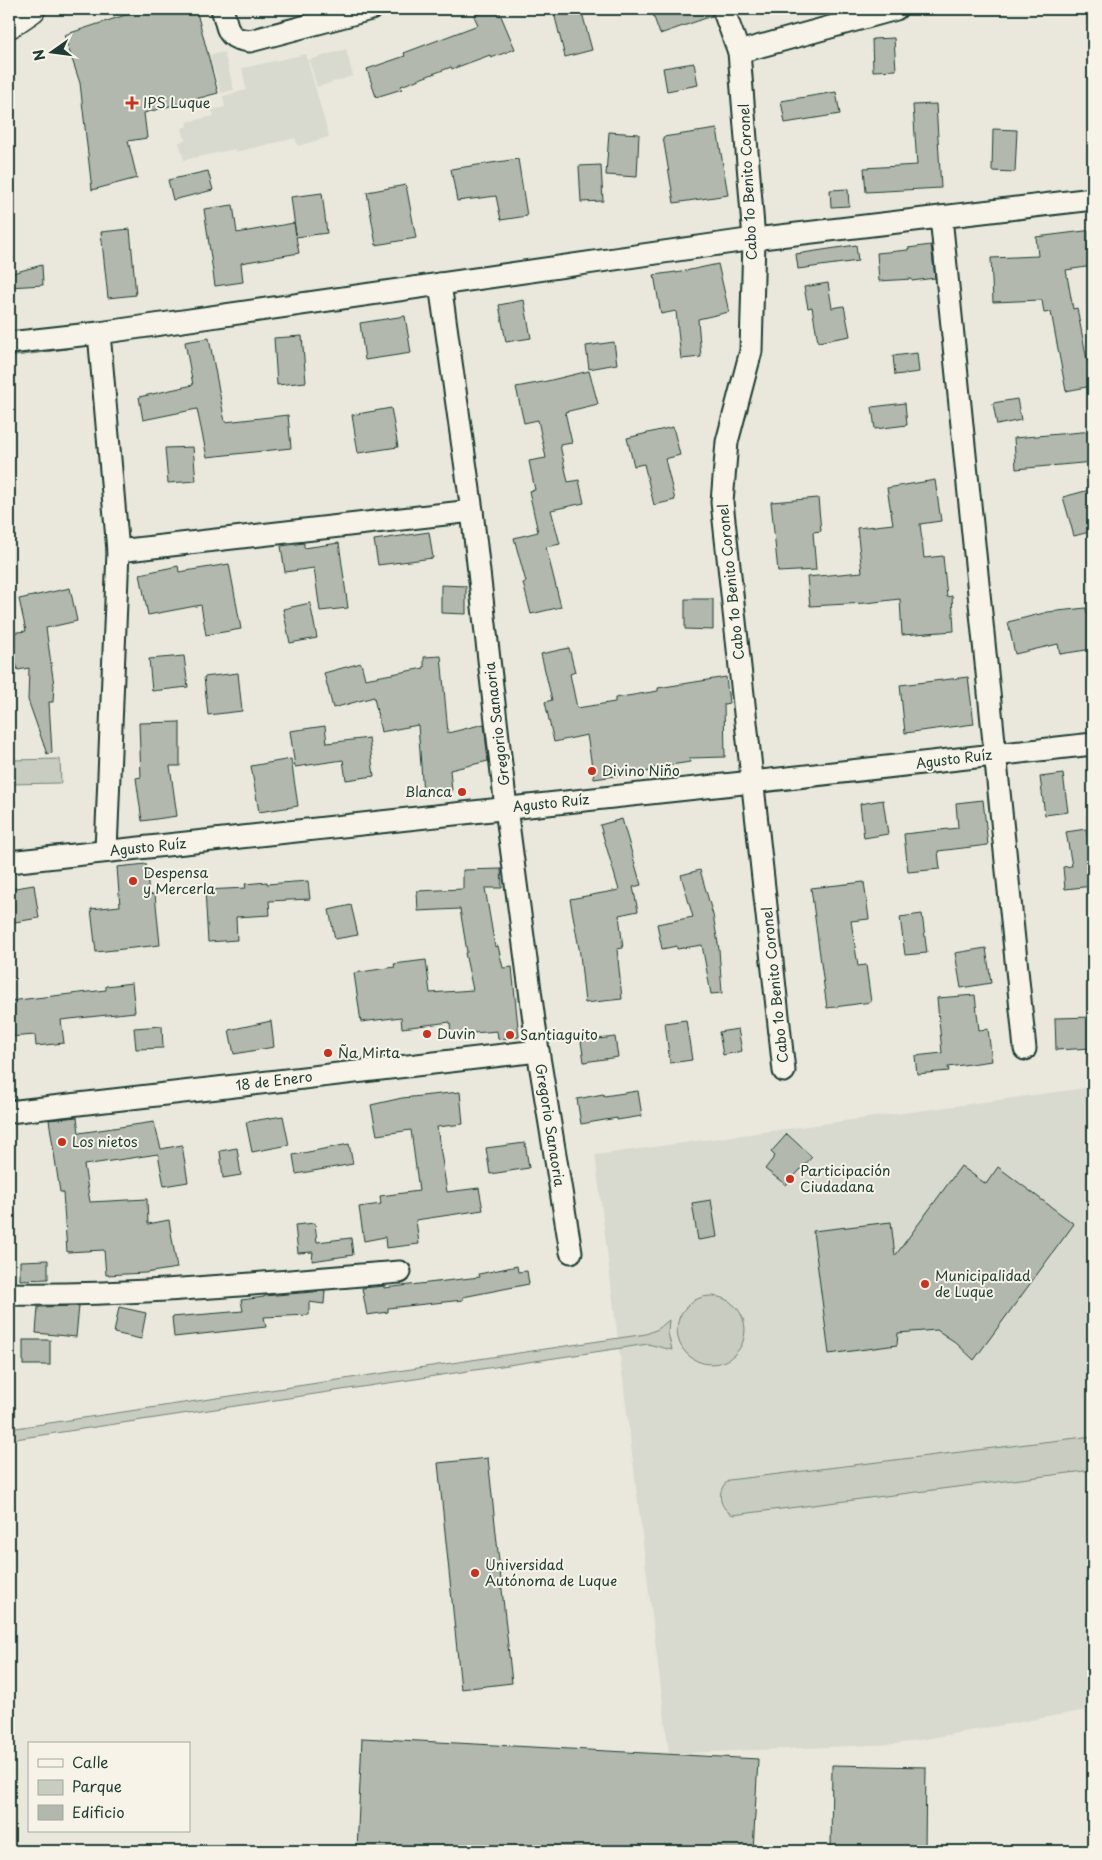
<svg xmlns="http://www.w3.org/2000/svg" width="1102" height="1860" viewBox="0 0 1102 1860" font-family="'Playpen Sans',sans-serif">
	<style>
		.built { fill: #d9dacf }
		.green { fill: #c8ccc1; stroke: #74847a }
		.water { fill: #9ca69c; stroke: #6a7c72 }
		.building { fill: #b2b8ae; stroke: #1f3d34 }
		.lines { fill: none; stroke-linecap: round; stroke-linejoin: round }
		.street-casing { stroke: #1f3d34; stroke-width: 25 }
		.secondary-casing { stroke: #1f3d34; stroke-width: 31 }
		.street { stroke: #f7f3e8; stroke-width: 21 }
		.secondary { stroke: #f7f3e8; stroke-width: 28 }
		.poi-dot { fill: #c8321e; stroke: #f7f3e8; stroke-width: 2 }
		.labels { text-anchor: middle; stroke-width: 4; stroke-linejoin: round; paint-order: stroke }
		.poi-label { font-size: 14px; fill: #1f3d34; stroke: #f7f3e8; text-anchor: start }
		.street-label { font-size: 14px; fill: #1f3d34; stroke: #f7f3e8 }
	</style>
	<rect width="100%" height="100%" fill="#eae8dd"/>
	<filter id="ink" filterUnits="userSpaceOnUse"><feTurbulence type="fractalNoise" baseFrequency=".02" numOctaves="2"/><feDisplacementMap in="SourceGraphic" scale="10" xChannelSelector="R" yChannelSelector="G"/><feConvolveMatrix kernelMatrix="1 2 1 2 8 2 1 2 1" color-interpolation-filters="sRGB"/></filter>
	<g filter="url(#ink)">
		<g class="built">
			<polygon points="346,49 353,76 317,87 309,60"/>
			<polygon points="224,52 234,90 221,93 209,55"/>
			<polygon points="306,54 329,137 298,146 295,138 236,152 235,149 184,160 179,142 185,140 182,128 188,126 187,122 214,116 212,110 225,107 223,96 246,90 242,68"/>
			<polygon points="1093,1087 1093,1709 897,1744 669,1754 595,1155"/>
		</g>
		<g class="green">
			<polygon points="60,759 61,783 10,784 9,760"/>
			<circle cx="711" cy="1330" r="34"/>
			<polygon points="669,1320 668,1333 672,1350 648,1344 9,1440 9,1429 646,1334 658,1329"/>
			<path d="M1093 1436V1470L733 1515C718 1508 716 1489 729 1480Z"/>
		</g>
		<polygon class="water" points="67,347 67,349 9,357 9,355"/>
		<g class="building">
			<polygon points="144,9 196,9 218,93 144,113 147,138 128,141 137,178 92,190 80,83 64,35"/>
			<polygon points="491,9 498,9 515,49 491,58 490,55 452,69 451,67 401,86 402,89 376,97 367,69 405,56 404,53 478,25 474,16"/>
			<polygon points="553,9 581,9 592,50 565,57"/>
			<polygon points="651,9 711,9 712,16 660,34"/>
			<polygon points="894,38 896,70 873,71 872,39"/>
			<polygon points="694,63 698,85 667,91 663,68"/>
			<polygon points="836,92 840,114 785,123 781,101"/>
			<polygon points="936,104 941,188 866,192 864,168 917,165 913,105"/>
			<polygon points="717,129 728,195 674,203 663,137"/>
			<polygon points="993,129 1017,130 1015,172 992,171"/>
			<polygon points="609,132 639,134 637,177 606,175"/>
			<polygon points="518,159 527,216 501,220 496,196 457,201 451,169"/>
			<polygon points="601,165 603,201 581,202 579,166"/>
			<polygon points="208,171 213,190 173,200 168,180"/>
			<polygon points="406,185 416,238 376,245 367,192"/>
			<polygon points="848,189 849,206 831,207 830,190"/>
			<polygon points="322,193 327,233 296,237 299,253 241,263 243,282 215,286 204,209 233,205 237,233 294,223 296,235 291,197"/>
			<polygon points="130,229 136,295 108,298 101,232"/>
			<polygon points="1093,230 1093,266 1066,270 1073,309 1077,308 1092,386 1066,391 1051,312 1044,313 1042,300 993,302 991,258 1038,256 1036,237"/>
			<polygon points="856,245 858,261 798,269 796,254"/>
			<polygon points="931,245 935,278 912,281 912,279 879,281 877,253 908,250 908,248"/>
			<polygon points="718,264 729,312 698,319 701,357 681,359 676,311 661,314 654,275 676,272 676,273"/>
			<polygon points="42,265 43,285 9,287 9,274"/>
			<polygon points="828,283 832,308 844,306 850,336 818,342 812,307 808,308 804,287"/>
			<polygon points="524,300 531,338 506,342 499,305"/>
			<polygon points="405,316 411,353 365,360 360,323"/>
			<polygon points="302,336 306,382 277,385 274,338"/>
			<polygon points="209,338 225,422 288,415 291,448 207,457 197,409 143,420 139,397 193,385 185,342"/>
			<polygon points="614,342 617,364 589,369 586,346"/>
			<polygon points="917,353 919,372 895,375 893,356"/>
			<polygon points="589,371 598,404 565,412 572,443 560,445 568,482 579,480 584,503 551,510 560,544 546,547 561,607 531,614 523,583 526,582 514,538 538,532 529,491 535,490 529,461 546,458 538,420 524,423 516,387 543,382"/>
			<polygon points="1017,399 1021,420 997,425 993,403"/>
			<polygon points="905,403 907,425 875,429 872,407"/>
			<polygon points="391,408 398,447 358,453 352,415"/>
			<polygon points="673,427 680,455 665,459 675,500 654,505 644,464 634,466 627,438"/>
			<polygon points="1093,431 1093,462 1016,469 1014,438"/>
			<polygon points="193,447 196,481 168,483 165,448"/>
			<polygon points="935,480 941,521 920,524 924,558 943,556 947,597 952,596 954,631 902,635 900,599 866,603 810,606 807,577 862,572 857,528 893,524 887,488"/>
			<polygon points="1093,489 1093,531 1074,536 1063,497"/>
			<polygon points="818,498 821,531 813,532 816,570 778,572 771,502"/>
			<polygon points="429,532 433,558 378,565 374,540"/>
			<polygon points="304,543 304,548 339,543 348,608 320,611 314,568 285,572 281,546"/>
			<polygon points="229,564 241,629 206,635 201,605 148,615 140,574 178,566 179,572"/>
			<polygon points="441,585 466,586 466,614 441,613"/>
			<polygon points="70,588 77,621 46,628 54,685 53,702 49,702 52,753 47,754 28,700 29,668 18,670 9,645 9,633 26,631 19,599"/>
			<polygon points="685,599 713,599 713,630 685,629"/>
			<polygon points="310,603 317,638 290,643 283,609"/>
			<polygon points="1086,608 1087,614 1093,613 1093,649 1060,654 1058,644 1015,654 1008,622 1048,612"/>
			<polygon points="569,648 575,672 570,674 577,708 615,702 615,698 658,691 658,688 726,677 729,703 724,704 725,757 690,758 690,762 652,768 652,771 594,779 587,735 554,742 545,702 552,700 541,654"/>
			<polygon points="184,656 188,687 152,691 149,659"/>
			<polygon points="441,656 448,733 484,724 488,761 450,770 452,791 423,793 418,725 381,732 374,697 333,708 324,673 361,663 365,679 424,668 424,657"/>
			<polygon points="238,673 242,711 208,715 204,677"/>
			<polygon points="968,677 974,724 905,733 900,685"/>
			<polygon points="180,722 180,766 170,766 177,816 142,821 136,778 141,777 139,723"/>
			<polygon points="325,726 327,743 369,738 374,776 346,780 343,760 295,767 290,731"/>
			<polygon points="291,759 298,806 259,812 251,766"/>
			<polygon points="1063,774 1068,812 1045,815 1040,777"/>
			<polygon points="883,800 888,834 864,838 860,804"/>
			<polygon points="983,800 988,845 938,851 940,869 908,872 904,834 958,828 956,803"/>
			<polygon points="622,819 641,885 633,887 638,911 619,915 623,948 617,949 622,999 585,1003 580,954 570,899 619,890 600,825"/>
			<polygon points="1086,829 1093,868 1093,886 1065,889 1063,867 1072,866 1066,832"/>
			<polygon points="146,864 149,895 155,894 160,945 96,952 91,909 120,906 117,867"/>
			<polygon points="501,869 502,888 485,888 495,947 498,946 503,968 512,967 519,1037 498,1039 497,1031 451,1035 450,1022 402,1028 401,1017 361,1022 354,973 395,967 394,964 426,960 430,993 473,990 465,953 467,952 460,909 418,911 417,891 463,889 463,870"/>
			<polygon points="700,870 713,915 719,949 722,993 711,994 702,945 677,949 677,946 662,949 657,924 693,917 681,875"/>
			<polygon points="308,881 310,899 269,901 270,915 236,917 237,940 208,942 205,890 246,888 245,884 267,882 267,884"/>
			<polygon points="864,882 869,919 851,921 858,966 866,965 871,1002 827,1008 811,888"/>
			<polygon points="34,885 39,918 9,923 9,889"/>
			<polygon points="351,905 358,935 335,939 329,910"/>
			<polygon points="922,914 927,953 905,955 900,917"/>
			<polygon points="986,948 991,983 961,988 955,953"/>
			<polygon points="132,983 135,1012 61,1020 64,1043 36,1046 35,1035 9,1037 9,1001 106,990 106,986"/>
			<polygon points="975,995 979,1030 988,1029 992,1061 948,1067 949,1071 917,1074 915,1056 942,1053 937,998"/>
			<polygon points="1093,1017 1093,1048 1056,1050 1055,1018"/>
			<polygon points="686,1020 692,1060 670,1063 665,1023"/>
			<polygon points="271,1021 274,1047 234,1054 229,1030"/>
			<polygon points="162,1026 163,1048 136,1049 134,1028"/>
			<polygon points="738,1029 742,1051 723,1055 719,1032"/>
			<polygon points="615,1037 618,1057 584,1062 581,1041"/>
			<polygon points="638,1091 642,1116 617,1120 617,1118 581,1124 577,1099 603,1094 604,1096"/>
			<polygon points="460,1092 463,1124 437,1127 447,1192 479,1188 483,1210 416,1220 419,1244 386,1248 385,1237 364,1241 359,1207 381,1204 380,1196 419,1191 411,1130 377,1135 371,1105 402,1098"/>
			<polygon points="283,1116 289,1145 252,1152 246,1122"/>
			<polygon points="77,1117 79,1133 154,1122 161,1149 182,1145 188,1182 164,1186 158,1154 84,1165 90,1202 147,1199 148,1224 169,1220 177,1268 145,1273 106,1275 104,1250 67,1252 63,1192 60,1192 49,1120"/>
			<polygon points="787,1134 812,1157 786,1185 765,1169 775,1156 771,1152"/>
			<polygon points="525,1143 529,1168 490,1174 486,1148"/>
			<polygon points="349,1144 353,1164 296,1174 293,1155"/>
			<polygon points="237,1148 241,1175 223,1178 220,1151"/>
			<polygon points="961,1166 986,1184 998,1167 1074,1224 974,1360 955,1342 937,1330 898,1333 897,1345 829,1354 813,1231 891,1222 895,1256"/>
			<polygon points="711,1200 717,1237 698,1240 692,1203"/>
			<polygon points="315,1223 317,1242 351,1238 353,1255 312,1261 313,1252 298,1253 295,1225"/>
			<polygon points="48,1260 48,1279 20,1280 20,1261"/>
			<polygon points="517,1266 518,1272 527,1271 529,1284 463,1297 463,1300 388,1308 388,1312 367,1315 362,1288 384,1286 384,1288 480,1277 479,1274"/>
			<polygon points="325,1291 324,1304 309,1302 309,1315 264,1317 266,1327 174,1337 172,1317 243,1311 241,1300 264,1297 264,1296"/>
			<polygon points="79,1306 76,1337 36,1333 38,1307"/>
			<polygon points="119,1307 146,1313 141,1339 114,1333"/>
			<rect x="23" y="1340" width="27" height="25"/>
			<polygon points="488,1458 512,1683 461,1689 438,1463"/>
			<polygon points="362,1738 758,1759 753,1851 357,1851"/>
			<polygon points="832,1765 926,1767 925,1851 831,1851"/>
		</g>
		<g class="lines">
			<defs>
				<g id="street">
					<path d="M222 9C229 29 225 39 250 41L371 9"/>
					<polyline points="723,9 739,52 754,239 751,351 727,442 722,502 784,1071"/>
					<polyline points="739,52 896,9"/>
					<polyline points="941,217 1025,1049"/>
					<polyline points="440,284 472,511 506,808 538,1051 571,1252"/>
					<polyline points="99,333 118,551 106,851"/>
					<polyline points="9,343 99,333 754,239 1093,199"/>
					<polyline points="118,551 472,511"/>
					<polyline points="9,862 752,782 1093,744"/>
					<polyline points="9,1112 538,1051"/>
					<path d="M9 1294C139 1296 270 1282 400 1272"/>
				</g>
				<polyline id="secondary" points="9,24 31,9"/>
			</defs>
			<use href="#street" class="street-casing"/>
			<use href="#secondary" class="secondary-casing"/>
			<use href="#street" class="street"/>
			<use href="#secondary" class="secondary"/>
		</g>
	</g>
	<g class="poi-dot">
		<path d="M129.5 95.5h5v5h5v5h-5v5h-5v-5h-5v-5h5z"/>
		<circle cx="592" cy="771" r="5"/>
		<circle cx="462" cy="792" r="5"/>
		<circle cx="133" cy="881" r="5"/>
		<circle cx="427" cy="1034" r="5"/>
		<circle cx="510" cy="1035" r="5"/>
		<circle cx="328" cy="1053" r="5"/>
		<circle cx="62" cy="1142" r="5"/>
		<circle cx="790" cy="1179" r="5"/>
		<circle cx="925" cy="1284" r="5"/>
		<circle cx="475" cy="1573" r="5"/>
	</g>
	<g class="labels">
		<g class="poi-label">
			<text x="143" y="108">IPS Luque</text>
			<text x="602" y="776">Divino Niño</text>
			<text x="452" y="797" text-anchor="end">Blanca</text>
			<text x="143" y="878">Despensa<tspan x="143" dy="16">y Mercerla</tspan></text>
			<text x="437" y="1039">Duvin</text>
			<text x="520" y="1040">Santiaguito</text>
			<text x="338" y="1058">Ña Mirta</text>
			<text x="72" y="1147">Los nietos</text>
			<text x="800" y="1176">Participación<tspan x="800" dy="16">Ciudadana</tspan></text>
			<text x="935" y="1281">Municipalidad<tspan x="935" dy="16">de Luque</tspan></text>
			<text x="485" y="1570">Universidad<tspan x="485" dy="16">Autónoma de Luque</tspan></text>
		</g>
		<g class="street-label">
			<text transform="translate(748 182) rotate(-93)" y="5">Cabo 1o Benito Coronel</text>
			<text transform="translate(731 582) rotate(-96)" y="5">Cabo 1o Benito Coronel</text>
			<text transform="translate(497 724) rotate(-97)" y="5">Gregorio Sanaoria</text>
			<text transform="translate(954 759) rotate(-7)" y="5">Agusto Ruíz</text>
			<text transform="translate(551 803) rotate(-6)" y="5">Agusto Ruíz</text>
			<text transform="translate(148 847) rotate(-6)" y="5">Agusto Ruíz</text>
			<text transform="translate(775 985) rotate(-96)" y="5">Cabo 1o Benito Coronel</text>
			<text transform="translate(274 1081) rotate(-7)" y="5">18 de Enero</text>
			<text transform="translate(550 1125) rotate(81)" y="5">Gregorio Sanaoria</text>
		</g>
	</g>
	<rect width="1102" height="1860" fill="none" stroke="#f7f3e8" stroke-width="30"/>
	<rect x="15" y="15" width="1072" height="1830" fill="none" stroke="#1f3d34" stroke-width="2" filter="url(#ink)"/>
	<rect x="28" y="1742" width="162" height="90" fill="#f7f3e8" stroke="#a1aaa0"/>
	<rect x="38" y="1759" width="25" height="8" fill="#f7f3e8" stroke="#a1aaa0"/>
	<text x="72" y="1768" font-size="15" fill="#1f3d34">Calle</text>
	<rect x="38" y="1780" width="25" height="15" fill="#c8ccc1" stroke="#a1aaa0"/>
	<text x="72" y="1792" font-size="15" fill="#1f3d34">Parque</text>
	<rect x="38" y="1805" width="25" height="15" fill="#b2b8ae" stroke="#a1aaa0"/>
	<text x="72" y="1818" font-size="15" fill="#1f3d34">Edificio</text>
	<g transform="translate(52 52) rotate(256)" stroke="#f7f3e8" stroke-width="4" paint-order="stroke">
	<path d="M0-4L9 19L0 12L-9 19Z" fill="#1f3d34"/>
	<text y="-8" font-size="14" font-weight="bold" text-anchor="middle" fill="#1f3d34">N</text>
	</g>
</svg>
